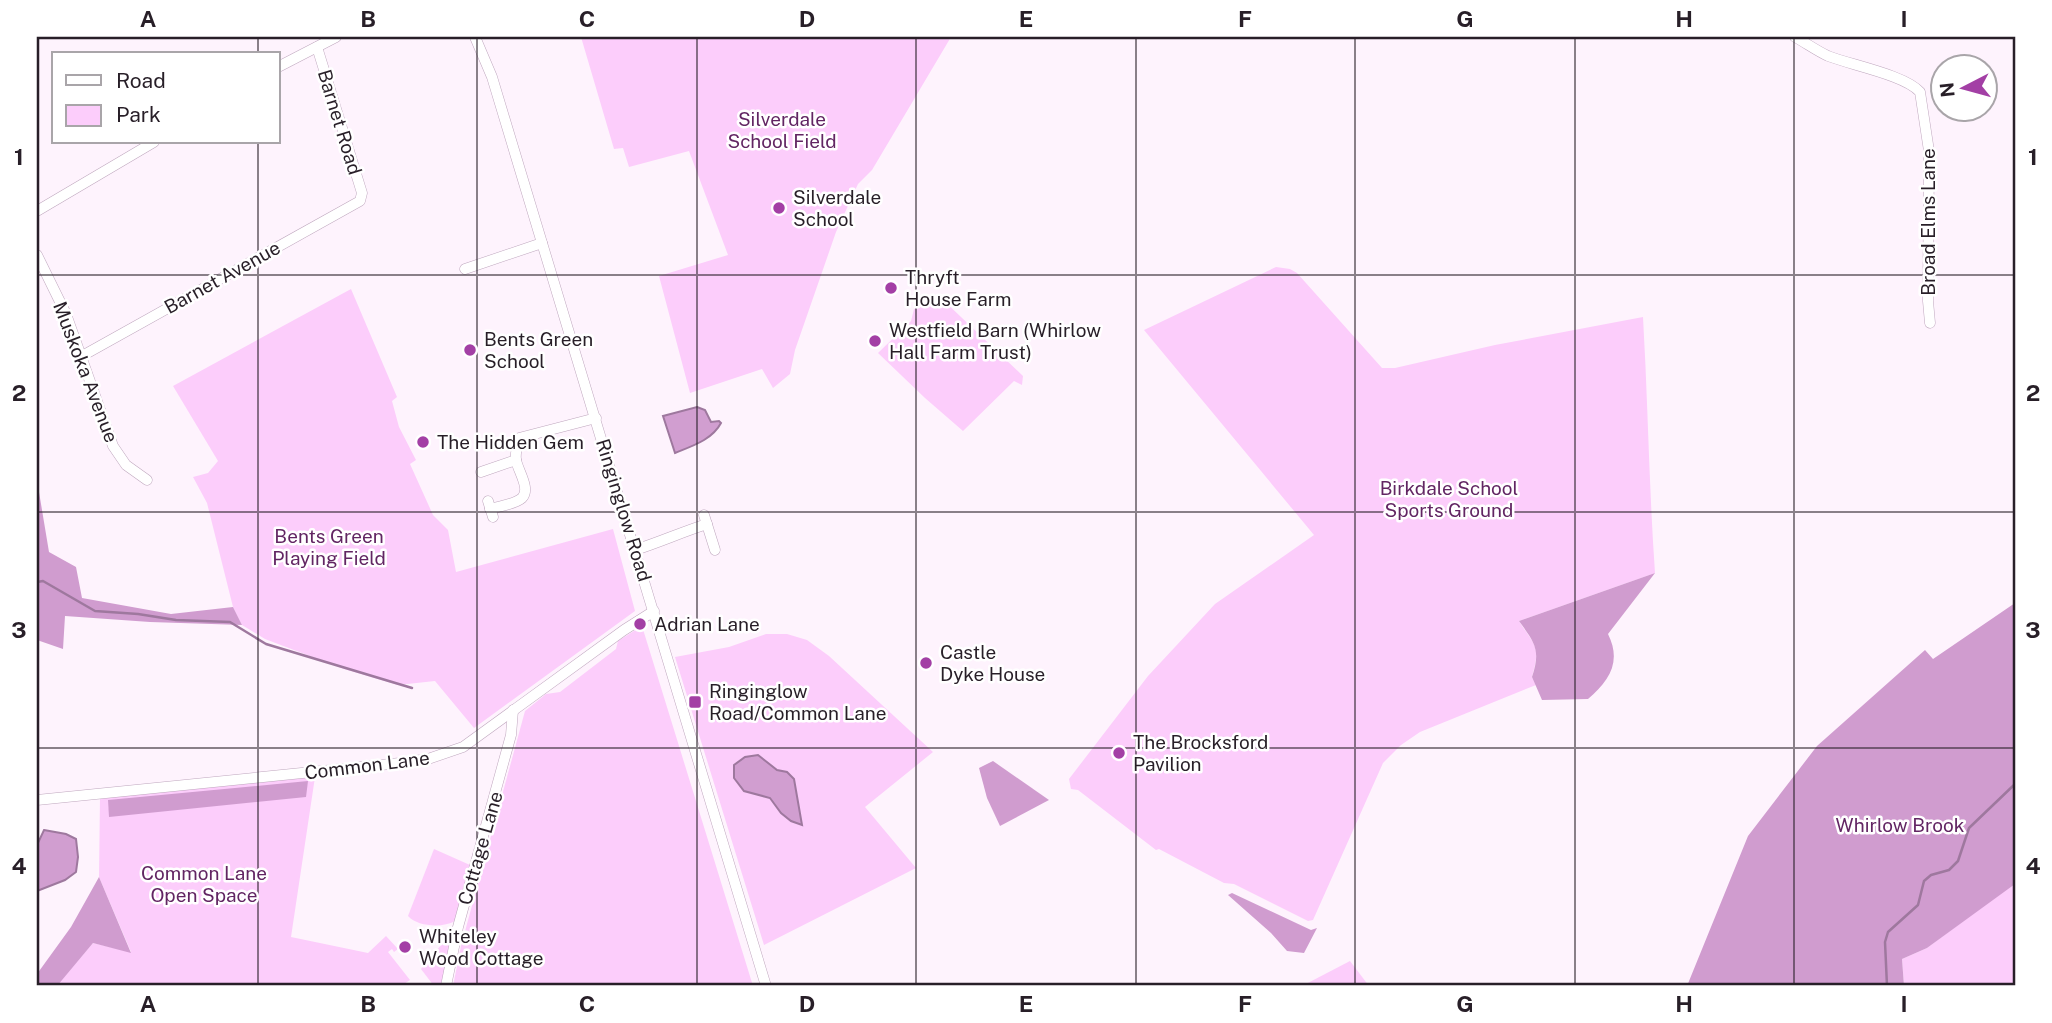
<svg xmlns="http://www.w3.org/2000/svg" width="2052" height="1023" viewBox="0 0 2052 1023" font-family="'Public Sans',sans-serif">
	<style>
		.green { fill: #fccdfb }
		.forest { fill: #d09ccf }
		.water { fill: #d19ed0; stroke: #9e789e; stroke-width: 2 }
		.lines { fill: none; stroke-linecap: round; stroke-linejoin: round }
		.stream { stroke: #9e789e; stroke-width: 2.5 }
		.minor-casing { stroke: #bfa7be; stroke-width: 11 }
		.minor { stroke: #fff; stroke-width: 10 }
		.grid { fill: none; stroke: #281f28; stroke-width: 2; stroke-opacity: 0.55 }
		.poi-dot { fill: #a33fa5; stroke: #fff; stroke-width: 2.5 }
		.labels { text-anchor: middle; stroke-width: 5; stroke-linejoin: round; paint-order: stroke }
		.park-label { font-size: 19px; fill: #622563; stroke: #fff }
		.street-label { font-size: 19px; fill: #281f28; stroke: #fff }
		.poi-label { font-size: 19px; fill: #281f28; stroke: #fff; text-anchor: start }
		.neatline { fill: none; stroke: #281f28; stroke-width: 2.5 }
		.grid-label { font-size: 23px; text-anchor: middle; font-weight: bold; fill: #281f28 }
	</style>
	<rect width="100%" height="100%" fill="#fef3fd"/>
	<g class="green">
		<polygon points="581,37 951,37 872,170 858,184 836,232 795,350 790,374 773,388 762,369 690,393 659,276 728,255 689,151 629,167 623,148 614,149"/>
		<path d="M1276 267 1290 269 1297 273 1382 368H1395L1495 345 1643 317C1648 403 1649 488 1655 573L1519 621C1535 646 1541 646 1532 677L1536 685 1420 732 1401 745 1383 763 1313 920 1308 921 1234 884 1224 883 1159 849 1156 850 1078 790 1071 789 1069 779 1148 676 1215 604 1314 535 1144 330Z"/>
		<polygon points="351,289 397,397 392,401 399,427 416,460 410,464 433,515 448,530 456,572 613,529 635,611 474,728 435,681 398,685 344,669 265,639 242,625 233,607 207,503 193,477 208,473 218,461 173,386"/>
		<polygon points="940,297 1023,376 1022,385 1014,381 963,431 925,398 878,353 911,321 914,309 928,305"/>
		<polygon points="642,626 753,986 453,986 461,946 525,711 546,694 560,692 616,649 618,641"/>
		<polygon points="766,634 787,634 807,640 829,656 933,752 865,807 916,868 764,945 675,657 729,647"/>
		<polygon points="315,777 291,937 368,953 386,936 398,949 394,952 392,949 388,952 410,980 404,984 406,986 56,986 93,943 131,952 99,877 100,797"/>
		<path d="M434 849 470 865 455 921C443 928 418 927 408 916Z"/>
		<polygon points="2014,883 2015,986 1904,986 1902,959 1927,948"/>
		<polygon points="452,932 443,986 434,986 421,969"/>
		<polygon points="1350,961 1369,986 1302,986"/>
	</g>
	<g class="forest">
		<polygon points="37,480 49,552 76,567 82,598 171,614 233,607 242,625 150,622 65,616 63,649 37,640"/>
		<path d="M1655 573 1608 634C1622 662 1609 681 1588 699L1542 700 1532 677C1541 650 1535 643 1519 621Z"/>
		<polygon points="2015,603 2015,884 1927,948 1902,959 1904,986 1687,986 1748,836 1817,746 1925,650 1933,659"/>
		<polygon points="993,761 1049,800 1000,826 987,798 979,768"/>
		<polygon points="308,781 306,797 109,817 108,800"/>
		<polygon points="99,877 131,953 93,943 57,986 37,986 37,974 71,927"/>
		<polygon points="1232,893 1311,930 1317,928 1304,953 1287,951 1271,933 1228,895"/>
	</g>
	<g class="water">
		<path d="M697 407 705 410 711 422 719 421 721 423C712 440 692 446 675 453L663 416Z"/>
		<polygon points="758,755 777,770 787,772 794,779 802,825 791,821 781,813 770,798 744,791 734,778 734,765 745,757"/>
		<polygon points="44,830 66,834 76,839 78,857 76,872 65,880 37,891 37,845"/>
	</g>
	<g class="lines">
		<g class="stream">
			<polyline points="37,582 43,581 95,611 138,614 176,620 230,622 266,644 412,688"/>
			<polyline points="1887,986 1885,942 1888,932 1918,905 1924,881 1931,875 1949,870 1958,861 1969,828 2015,784"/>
		</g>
		<defs>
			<g id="minor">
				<polyline points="475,37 492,77 766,986"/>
				<path d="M1795 37C1806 43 1817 51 1828 56 1851 65 1905 75 1920 92L1929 151 1928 301 1930 323"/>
				<polyline points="278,67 336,37"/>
				<polyline points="37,211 154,142"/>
				<polyline points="37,255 66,314 113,446 126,465 147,480"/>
				<polyline points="465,269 542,243"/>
				<polyline points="82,356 360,201 362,193 317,47"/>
				<polyline points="481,472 516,460"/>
				<polyline points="488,501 493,517"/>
				<path d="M490 509C499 506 514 505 522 498 531 489 518 471 516 460 515 453 517 446 519 438L596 418"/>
				<polyline points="704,515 715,550"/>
				<path d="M635 550C660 542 682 532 707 524"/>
				<polyline points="37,800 400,763 428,759 463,747 624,630 654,611"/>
				<polyline points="446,986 458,927 511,735 513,710"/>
			</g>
		</defs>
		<use href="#minor" class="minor-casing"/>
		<use href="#minor" class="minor"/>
	</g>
	<path class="grid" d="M258 37V54M477 37V986M697 37V986M916 37V986M1136 37V986M1355 37V986M1575 37V986M1794 37V986M258 142V986M37 275H2015M37 512H2015M37 748H2015"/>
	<g class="poi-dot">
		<circle cx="779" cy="208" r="7"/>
		<circle cx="891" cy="288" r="7"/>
		<circle cx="875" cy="341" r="7"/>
		<circle cx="470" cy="350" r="7"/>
		<circle cx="423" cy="442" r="7"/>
		<circle cx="640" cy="624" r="7"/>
		<circle cx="926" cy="663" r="7"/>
		<rect x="688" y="695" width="14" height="14" rx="3.5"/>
		<circle cx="1119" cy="753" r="7"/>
		<circle cx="405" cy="947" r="7"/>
	</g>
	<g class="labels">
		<g class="park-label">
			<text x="782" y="126">Silverdale<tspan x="782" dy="22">School Field</tspan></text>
			<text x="1449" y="495">Birkdale School<tspan x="1449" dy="22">Sports Ground</tspan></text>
			<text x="329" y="543">Bents Green<tspan x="329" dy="22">Playing Field</tspan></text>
			<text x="1900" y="832">Whirlow Brook</text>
			<text x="204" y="880">Common Lane<tspan x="204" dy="22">Open Space</tspan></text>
		</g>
		<g class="street-label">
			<text transform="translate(340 122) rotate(73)" y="7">Barnet Road</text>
			<text transform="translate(1928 222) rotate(-90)" y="7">Broad Elms Lane</text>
			<text transform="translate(222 277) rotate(-29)" y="7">Barnet Avenue</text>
			<text transform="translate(86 372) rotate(69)" y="7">Muskoka Avenue</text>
			<text transform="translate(624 510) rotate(73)" y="7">Ringinglow Road</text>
			<text transform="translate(367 765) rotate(-7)" y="7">Common Lane</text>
			<text transform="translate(480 848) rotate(-74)" y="7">Cottage Lane</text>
		</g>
		<g class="poi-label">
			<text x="793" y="204">Silverdale<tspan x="793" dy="22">School</tspan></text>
			<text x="905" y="284">Thryft<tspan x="905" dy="22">House Farm</tspan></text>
			<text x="889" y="337">Westfield Barn (Whirlow<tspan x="889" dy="22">Hall Farm Trust)</tspan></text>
			<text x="484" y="346">Bents Green<tspan x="484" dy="22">School</tspan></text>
			<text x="437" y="449">The Hidden Gem</text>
			<text x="654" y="631">Adrian Lane</text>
			<text x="940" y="659">Castle<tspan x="940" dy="22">Dyke House</tspan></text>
			<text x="709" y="698">Ringinglow<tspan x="709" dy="22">Road/Common Lane</tspan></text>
			<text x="1133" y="749">The Brocksford<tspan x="1133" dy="22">Pavilion</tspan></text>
			<text x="419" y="943">Whiteley<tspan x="419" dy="22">Wood Cottage</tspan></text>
		</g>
	</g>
	<rect width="2052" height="1023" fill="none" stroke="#ffffff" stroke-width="77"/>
	<rect x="52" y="52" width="228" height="91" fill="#ffffff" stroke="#a9a5a9" stroke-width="2"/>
	<rect x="66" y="75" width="35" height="10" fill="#ffffff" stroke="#a9a5a9" stroke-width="2"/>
	<text x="116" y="88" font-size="21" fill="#281f28">Road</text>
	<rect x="66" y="105" width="35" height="21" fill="#fccdfb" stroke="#a9a5a9" stroke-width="2"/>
	<text x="116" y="122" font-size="21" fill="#281f28">Park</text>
	<g transform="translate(1964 88) rotate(264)"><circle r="33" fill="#ffffff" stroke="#a9a5a9" stroke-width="2"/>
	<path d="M0-5L12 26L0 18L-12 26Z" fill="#a33fa5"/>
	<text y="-10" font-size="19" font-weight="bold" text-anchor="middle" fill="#281f28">N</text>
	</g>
	<rect x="38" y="38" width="1976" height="946" class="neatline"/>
	<g class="grid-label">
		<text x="148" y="27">A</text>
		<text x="368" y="27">B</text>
		<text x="587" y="27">C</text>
		<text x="807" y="27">D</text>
		<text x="1026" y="27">E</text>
		<text x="1245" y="27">F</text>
		<text x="1465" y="27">G</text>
		<text x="1684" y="27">H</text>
		<text x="1904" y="27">I</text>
		<text x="19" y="165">1</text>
		<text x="2033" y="165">1</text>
		<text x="19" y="401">2</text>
		<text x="2033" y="401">2</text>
		<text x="19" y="638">3</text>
		<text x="2033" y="638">3</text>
		<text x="19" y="874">4</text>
		<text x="2033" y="874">4</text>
		<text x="148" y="1012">A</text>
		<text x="368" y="1012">B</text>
		<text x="587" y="1012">C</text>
		<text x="807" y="1012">D</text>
		<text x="1026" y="1012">E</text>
		<text x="1245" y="1012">F</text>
		<text x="1465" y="1012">G</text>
		<text x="1684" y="1012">H</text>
		<text x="1904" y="1012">I</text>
	</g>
</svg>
